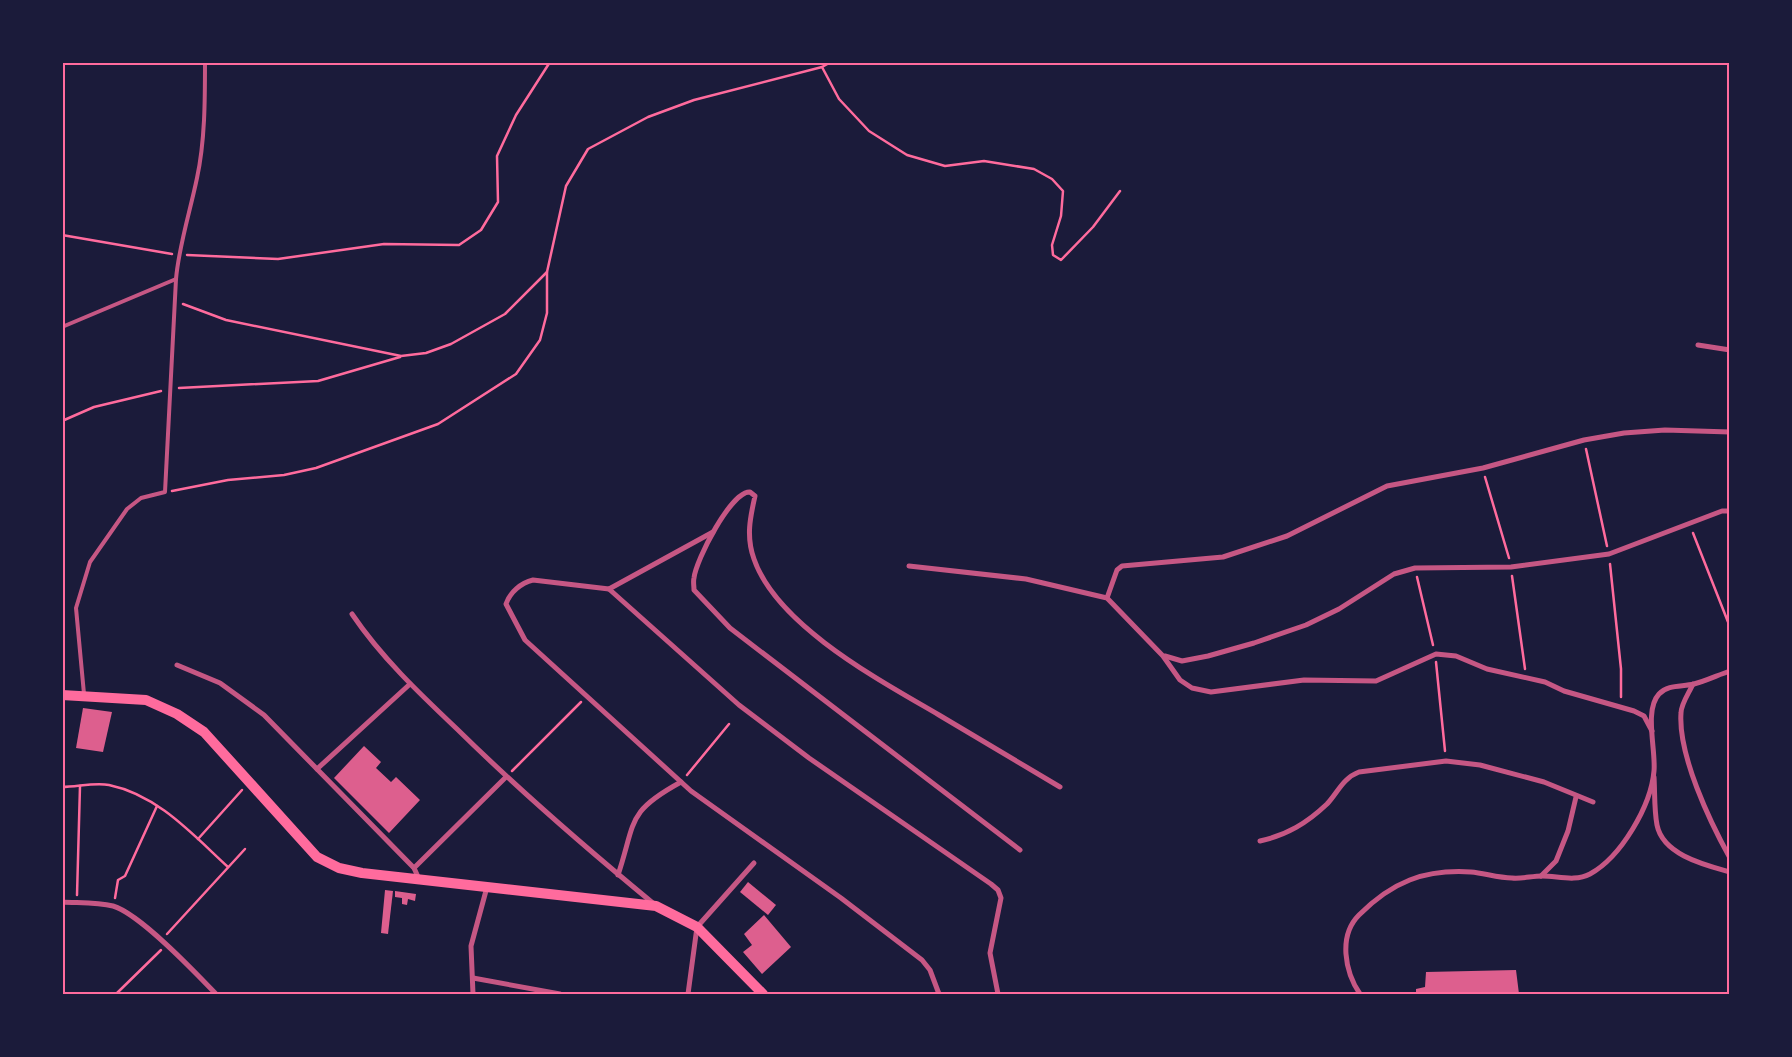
<svg xmlns="http://www.w3.org/2000/svg" width="1792" height="1057" viewBox="0 0 1792 1057" font-family="'Crimson Pro',serif">
	<style>
		.building { fill: #dd5f8e }
		.lines { fill: none; stroke-linecap: round; stroke-linejoin: round }
		.path { stroke: #ff6b9d; stroke-width: 2.5 }
		.service { stroke: #c65784; stroke-width: 4 }
		.minor { stroke: #c65784; stroke-width: 5 }
		.secondary { stroke: #ff6b9d; stroke-width: 10 }
		.neatline { fill: none; stroke: #ff6b9d; stroke-width: 2 }
	</style>
	<rect width="100%" height="100%" fill="#1b1b3a"/>
	<g class="building">
		<polygon points="83,708 112,712 103,752 76,748"/>
		<polygon points="364,746 381,762 376,768 391,782 396,777 420,800 389,833 334,778"/>
		<polygon points="748,882 776,905 768,915 740,892"/>
		<polygon points="385,890 393,891 388,934 381,933"/>
		<polygon points="395,891 416,894 415,901 408,899 407,905 402,904 402,898 395,897"/>
		<polygon points="764,915 791,947 762,974 743,952 752,945 744,934"/>
		<polygon points="1516,970 1519,994 1416,994 1416,989 1425,987 1426,972"/>
	</g>
	<g class="lines">
		<g class="path">
			<polyline points="822,67 839,99 869,131 907,155 945,166 984,161 1034,169 1052,179 1063,191 1061,216 1052,245 1053,255 1061,260 1093,227 1120,191"/>
			<polyline points="62,235 172,254"/>
			<polyline points="187,255 278,259 384,244 459,245 481,230 498,202 497,156 516,115 550,62"/>
			<polyline points="183,304 226,320 401,356 426,353 451,344 505,314 547,272 566,186 588,149 648,117 694,100 822,67 831,62"/>
			<polyline points="179,388 318,381 400,357"/>
			<polyline points="62,421 94,407 161,391"/>
			<polyline points="1586,449 1607,546"/>
			<polyline points="1485,477 1509,558"/>
			<polyline points="172,491 228,480 284,475 316,468 438,424 516,374 540,340 547,313 547,272"/>
			<polyline points="1693,533 1730,627"/>
			<polyline points="1610,564 1621,669 1621,697"/>
			<polyline points="1512,576 1525,669"/>
			<polyline points="1417,577 1433,645"/>
			<polyline points="1436,662 1445,751"/>
			<polyline points="512,771 581,702"/>
			<polyline points="687,775 729,724"/>
			<path d="M62 787C77 787 95 782 109 785 158 795 193 835 228 867"/>
			<polyline points="198,839 242,790"/>
			<polyline points="77,895 80,786"/>
			<polyline points="115,898 118,880 125,876 157,806"/>
			<polyline points="167,934 245,849"/>
			<polyline points="62,985 64,994"/>
			<polyline points="116,994 161,950"/>
			<polyline points="1729,994 1730,981"/>
		</g>
		<g class="service">
			<polyline points="62,327 176,279"/>
			<path d="M84 694 76 608 90 562 127 509 141 498 165 492 176 279C179 245 190 212 197 178 205 141 205 100 205 62"/>
		</g>
		<g class="minor">
			<polyline points="1698,345 1730,350"/>
			<polyline points="909,566 1026,579 1107,598 1163,656 1180,680 1192,688 1211,692 1304,680 1376,681 1436,654 1456,656 1487,669 1545,682 1564,691 1634,711 1644,716 1652,731"/>
			<polyline points="609,589 713,532"/>
			<polyline points="1107,598 1117,570 1122,566 1223,557 1287,536 1387,486 1483,468 1584,440 1624,433 1665,430 1730,432"/>
			<path d="M352 614C381 657 419 693 457 729 520 791 586 848 654 904"/>
			<polyline points="1165,656 1182,661 1208,656 1254,643 1306,625 1339,609 1394,574 1415,568 1511,567 1609,554 1722,511 1730,511"/>
			<polyline points="177,665 220,683 264,715 414,868 419,879"/>
			<path d="M1693 684C1689 693 1681 704 1681 713 1678 755 1710 822 1730 858"/>
			<polyline points="317,769 410,684"/>
			<path d="M1654 777C1655 793 1654 809 1657 825 1663 855 1705 865 1730 872"/>
			<path d="M1260 841C1287 835 1307 823 1327 804 1338 792 1343 778 1359 772L1446 761 1480 765 1544 782 1593 802"/>
			<path d="M1020 850 730 628 694 590C694 586 693 581 694 578 696 560 731 491 750 492L755 496C750 518 746 537 754 559 777 626 881 681 939 715 980 739 1020 763 1060 787"/>
			<polyline points="414,868 506,777"/>
			<path d="M618 875C636 821 626 812 681 782"/>
			<polyline points="1541,876 1556,861 1568,831 1576,797"/>
			<path d="M62 902C79 903 97 902 113 906 140 914 195 972 216 994"/>
			<polyline points="473,978 560,994"/>
			<polyline points="473,994 471,946 487,887"/>
			<polyline points="688,994 697,927 754,863"/>
			<path d="M939 994 930 970 922 960 841 898 691 791 525 640 506 604C510 592 521 583 533 580L609 589 739 705 809 758 991 884 998 890 1001 898 990 953 998 994"/>
			<path d="M1360 994C1345 972 1338 936 1359 915 1392 882 1424 869 1471 872 1484 873 1498 878 1512 878 1522 879 1532 876 1542 876 1558 876 1575 882 1590 874 1621 857 1651 806 1654 771 1656 750 1644 710 1659 694 1668 684 1682 687 1694 684 1706 681 1718 675 1730 671"/>
		</g>
		<polyline class="secondary" points="62,695 146,700 177,714 204,732 317,857 339,868 362,873 656,906 697,927 763,994"/>
	</g>
	<rect width="1792" height="1057" fill="none" stroke="#1b1b3a" stroke-width="128"/>
	<rect x="64" y="64" width="1664" height="929" class="neatline"/>
</svg>
